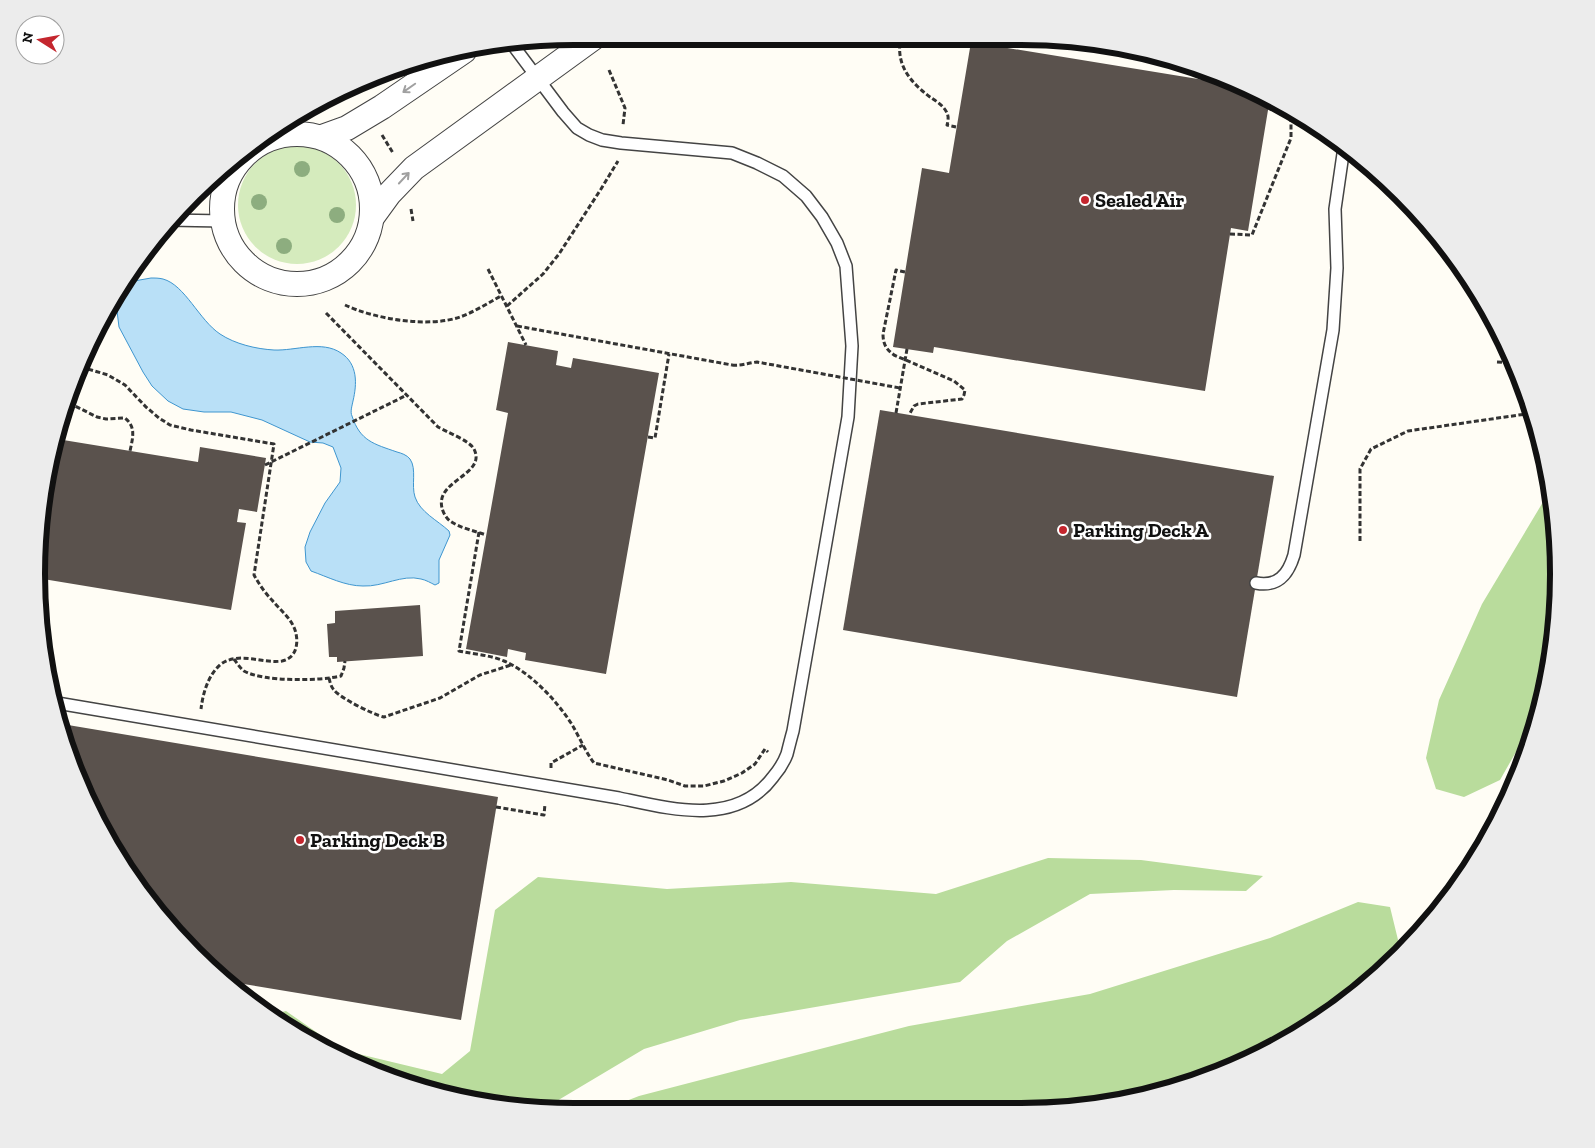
<svg xmlns="http://www.w3.org/2000/svg" width="1595" height="1148" viewBox="0 0 1595 1148" font-family="'Zilla Slab',serif">
	<style>
		.green { fill: #d5ebbd }
		.forest { fill: #b9dc9c }
		.water { fill: #b9e0f7; stroke: #3f96cf }
		.building { fill: #5a524d }
		.lines { fill: none; stroke-linecap: round; stroke-linejoin: round }
		.service-casing { stroke: #444; stroke-width: 14 }
		.minor-casing { stroke: #444; stroke-width: 26 }
		.path { stroke: #333; stroke-width: 3; stroke-dasharray: 5 2.5; stroke-linecap: butt }
		.service { stroke: #fff; stroke-width: 11 }
		.minor { stroke: #fff; stroke-width: 24 }
		.path-bridge { stroke: #333; stroke-width: 3; stroke-dasharray: 5 2.5; stroke-linecap: butt }
		.tree { fill: #8dad7f }
		.oneway { stroke: #a0a0a0 }
		.poi-dot { fill: #c4262e; stroke: #fff; stroke-width: 2 }
		.labels { text-anchor: middle; stroke-width: 5; stroke-linejoin: round; paint-order: stroke }
		.poi-label { font-size: 20px; font-weight: bold; fill: #111; stroke: #fff; text-anchor: start }
		.rim { fill: none; stroke: #111; stroke-width: 6 }
	</style>
	<rect width="100%" height="100%" fill="#fffdf5"/>
	<circle class="green" cx="297" cy="205" r="59"/>
	<g class="forest">
		<polygon points="1549,483 1554,504 1558,609 1542,706 1500,780 1464,797 1436,789 1426,758 1439,700 1482,604 1543,502"/>
		<polygon points="1048,858 1141,860 1263,876 1246,891 1174,890 1090,894 1007,941 960,982 740,1020 644,1049 540,1111 435,1093 336,1056 270,1015 286,1011 342,1050 442,1074 470,1051 495,910 538,877 667,889 791,882 936,894"/>
		<polygon points="1358,902 1390,907 1400,948 1393,960 1375,978 1290,1040 1227,1071 1091,1107 603,1110 639,1096 909,1026 1090,994 1270,938"/>
	</g>
	<path class="water" d="M151 278C155 278 159 278 163 279 185 285 199 320 220 334 235 344 256 349 274 350 295 351 322 340 341 353 358 364 357 384 353 401 352 406 350 412 352 416 360 441 374 444 397 452 401 453 407 455 410 459 417 469 411 485 415 497 420 512 437 520 449 531L450 535 439 560V583L435 585C431 583 426 580 421 579 402 574 383 587 363 586 345 586 328 577 311 571L306 562 305 547 310 532 325 503 340 482 341 468 333 447 323 443 310 442 262 420 231 412H204L183 409 168 401 152 386 143 372 119 327 117 311 118 301 124 289 134 281Z"/>
	<g class="building">
		<polygon points="971,42 1247,87 1270,98 1248,231 1231,228 1205,391 934,347 933,353 893,347 922,168 949,173"/>
		<polygon points="508,342 558,351 556,365 571,368 573,358 659,373 606,674 525,660 526,653 508,649 507,657 466,649 508,413 496,410"/>
		<polygon points="880,410 1274,476 1237,697 843,630"/>
		<polygon points="57,439 198,462 200,447 266,458 257,512 239,509 237,522 246,523 231,610 37,578 47,469"/>
		<polygon points="420,605 423,656 337,662 337,657 329,657 327,624 335,623 335,611"/>
		<polygon points="62,724 498,797 461,1020 225,981 170,928 127,873 77,780"/>
	</g>
	<g class="lines">
		<defs>
			<g id="service">
				<polyline points="169,220 224,221"/>
				<path d="M1256 583C1278 587 1288 575 1294 555L1333 330 1337 268 1335 209 1344 147"/>
				<path d="M57 703 619 798C671 809 736 827 773 777 779 770 784 762 787 754 789 746 791 738 793 731L848 417 852 346 846 266 837 243 822 217 806 196 783 176 757 163 732 153 621 143 602 140 589 135 577 128 563 112 512 44"/>
			</g>
			<g id="minor">
				<circle cx="297" cy="209" r="75"/>
				<polyline points="322,137 347,128 382,107 464,51"/>
				<polyline points="373,216 389,194 414,168 596,36"/>
			</g>
		</defs>
		<use href="#service" class="service-casing"/>
		<use href="#minor" class="minor-casing"/>
		<g class="path">
			<path d="M901 36C895 64 909 81 930 97 936 101 944 106 947 113 949 117 948 122 947 125L956 127"/>
			<polyline points="609,70 625,108 623,125"/>
			<polyline points="324,101 336,103"/>
			<polyline points="332,102 362,80"/>
			<polyline points="382,135 393,153"/>
			<polyline points="411,209 413,221"/>
			<polyline points="1230,234 1252,235 1291,138 1291,109"/>
			<polyline points="488,269 526,345"/>
			<path d="M905 272 896 270 883 334C883 344 886 349 894 355L954 381 965 390 964 395 962 399 918 404 914 406 909 415"/>
			<path d="M345 305C375 319 428 328 460 317 474 312 488 303 501 296"/>
			<polyline points="507,306 543,274 559,254 601,189 618,161"/>
			<path d="M326 313 438 427C447 432 470 441 474 449 487 475 435 480 442 508 443 512 446 518 450 521 460 528 475 531 486 535"/>
			<polyline points="517,326 732,365"/>
			<polyline points="1497,362 1513,363"/>
			<path d="M81 367 108 375 125 385 146 407 159 418 170 425 191 430 274 444 254 575C259 584 265 593 272 600 280 610 291 618 295 630 299 642 297 658 282 661 262 664 240 651 221 664 208 675 203 693 201 709"/>
			<path d="M69 403 97 417 106 419 125 418C136 427 133 437 130 451"/>
			<polyline points="648,437 655,438 669,354"/>
			<polyline points="265,465 407,395"/>
			<path d="M479 532 459 651C473 654 490 655 504 661 530 672 556 700 571 723 579 736 585 751 594 763L668 780 685 786H704L724 781 742 773 755 764 765 749 768 752"/>
			<polyline points="1360,541 1360,469 1371,449 1408,431 1533,413"/>
			<path d="M234 659C237 663 240 668 244 671 263 682 320 681 341 676L344 668 345 661"/>
			<path d="M329 678C330 682 331 687 334 690 340 698 374 715 384 717L440 698 480 675 511 665"/>
			<polyline points="551,768 551,763 583,745"/>
			<polyline points="496,807 544,815 545,804"/>
		</g>
		<use href="#service" class="service"/>
		<use href="#minor" class="minor"/>
		<g class="path-bridge">
			<path d="M732 365C741 366 748 363 757 362L900 388"/>
			<polyline points="896,413 907,349"/>
		</g>
	</g>
	<g class="tree">
		<circle cx="302" cy="169" r="8"/>
		<circle cx="259" cy="202" r="8"/>
		<circle cx="337" cy="215" r="8"/>
		<circle cx="284" cy="246" r="8"/>
	</g>
	<defs><path id="oneway-shaft" d="M-6 0H5M1.5-3L5.5 0L1.5 3" fill="none" stroke-width="1.6" stroke-linecap="round" stroke-linejoin="round" transform="scale(1.25)"/></defs>
	<g class="oneway">
		<use href="#oneway-shaft" transform="translate(409 88) rotate(145)"/>
		<use href="#oneway-shaft" transform="translate(404 178) rotate(-47)"/>
	</g>
	<g class="poi-dot">
		<circle cx="1085" cy="200" r="5"/>
		<circle cx="1063" cy="530" r="5"/>
		<circle cx="300" cy="840" r="5"/>
	</g>
	<g class="labels">
		<g class="poi-label">
			<text x="1095" y="207">Sealed Air</text>
			<text x="1073" y="537">Parking Deck A</text>
			<text x="310" y="847">Parking Deck B</text>
		</g>
	</g>
	<path d="M0 0H1595V1148H0ZM574 45H1021A529 529 0 0 1 1550 574V574A529 529 0 0 1 1021 1103H574A529 529 0 0 1 45 574V574A529 529 0 0 1 574 45Z" fill="#ececec" fill-rule="evenodd"/>
	<path class="rim" d="M574 45H1021A529 529 0 0 1 1550 574V574A529 529 0 0 1 1021 1103H574A529 529 0 0 1 45 574V574A529 529 0 0 1 574 45Z"/>
	<g transform="translate(40 40) rotate(281)"><circle r="24" fill="#ffffff" stroke="#a0a0a0"/>
	<path d="M0-4L9 19L0 12L-9 19Z" fill="#c4262e"/>
	<text y="-8" font-size="14" font-weight="bold" text-anchor="middle" fill="#111111">N</text>
	</g>
</svg>
